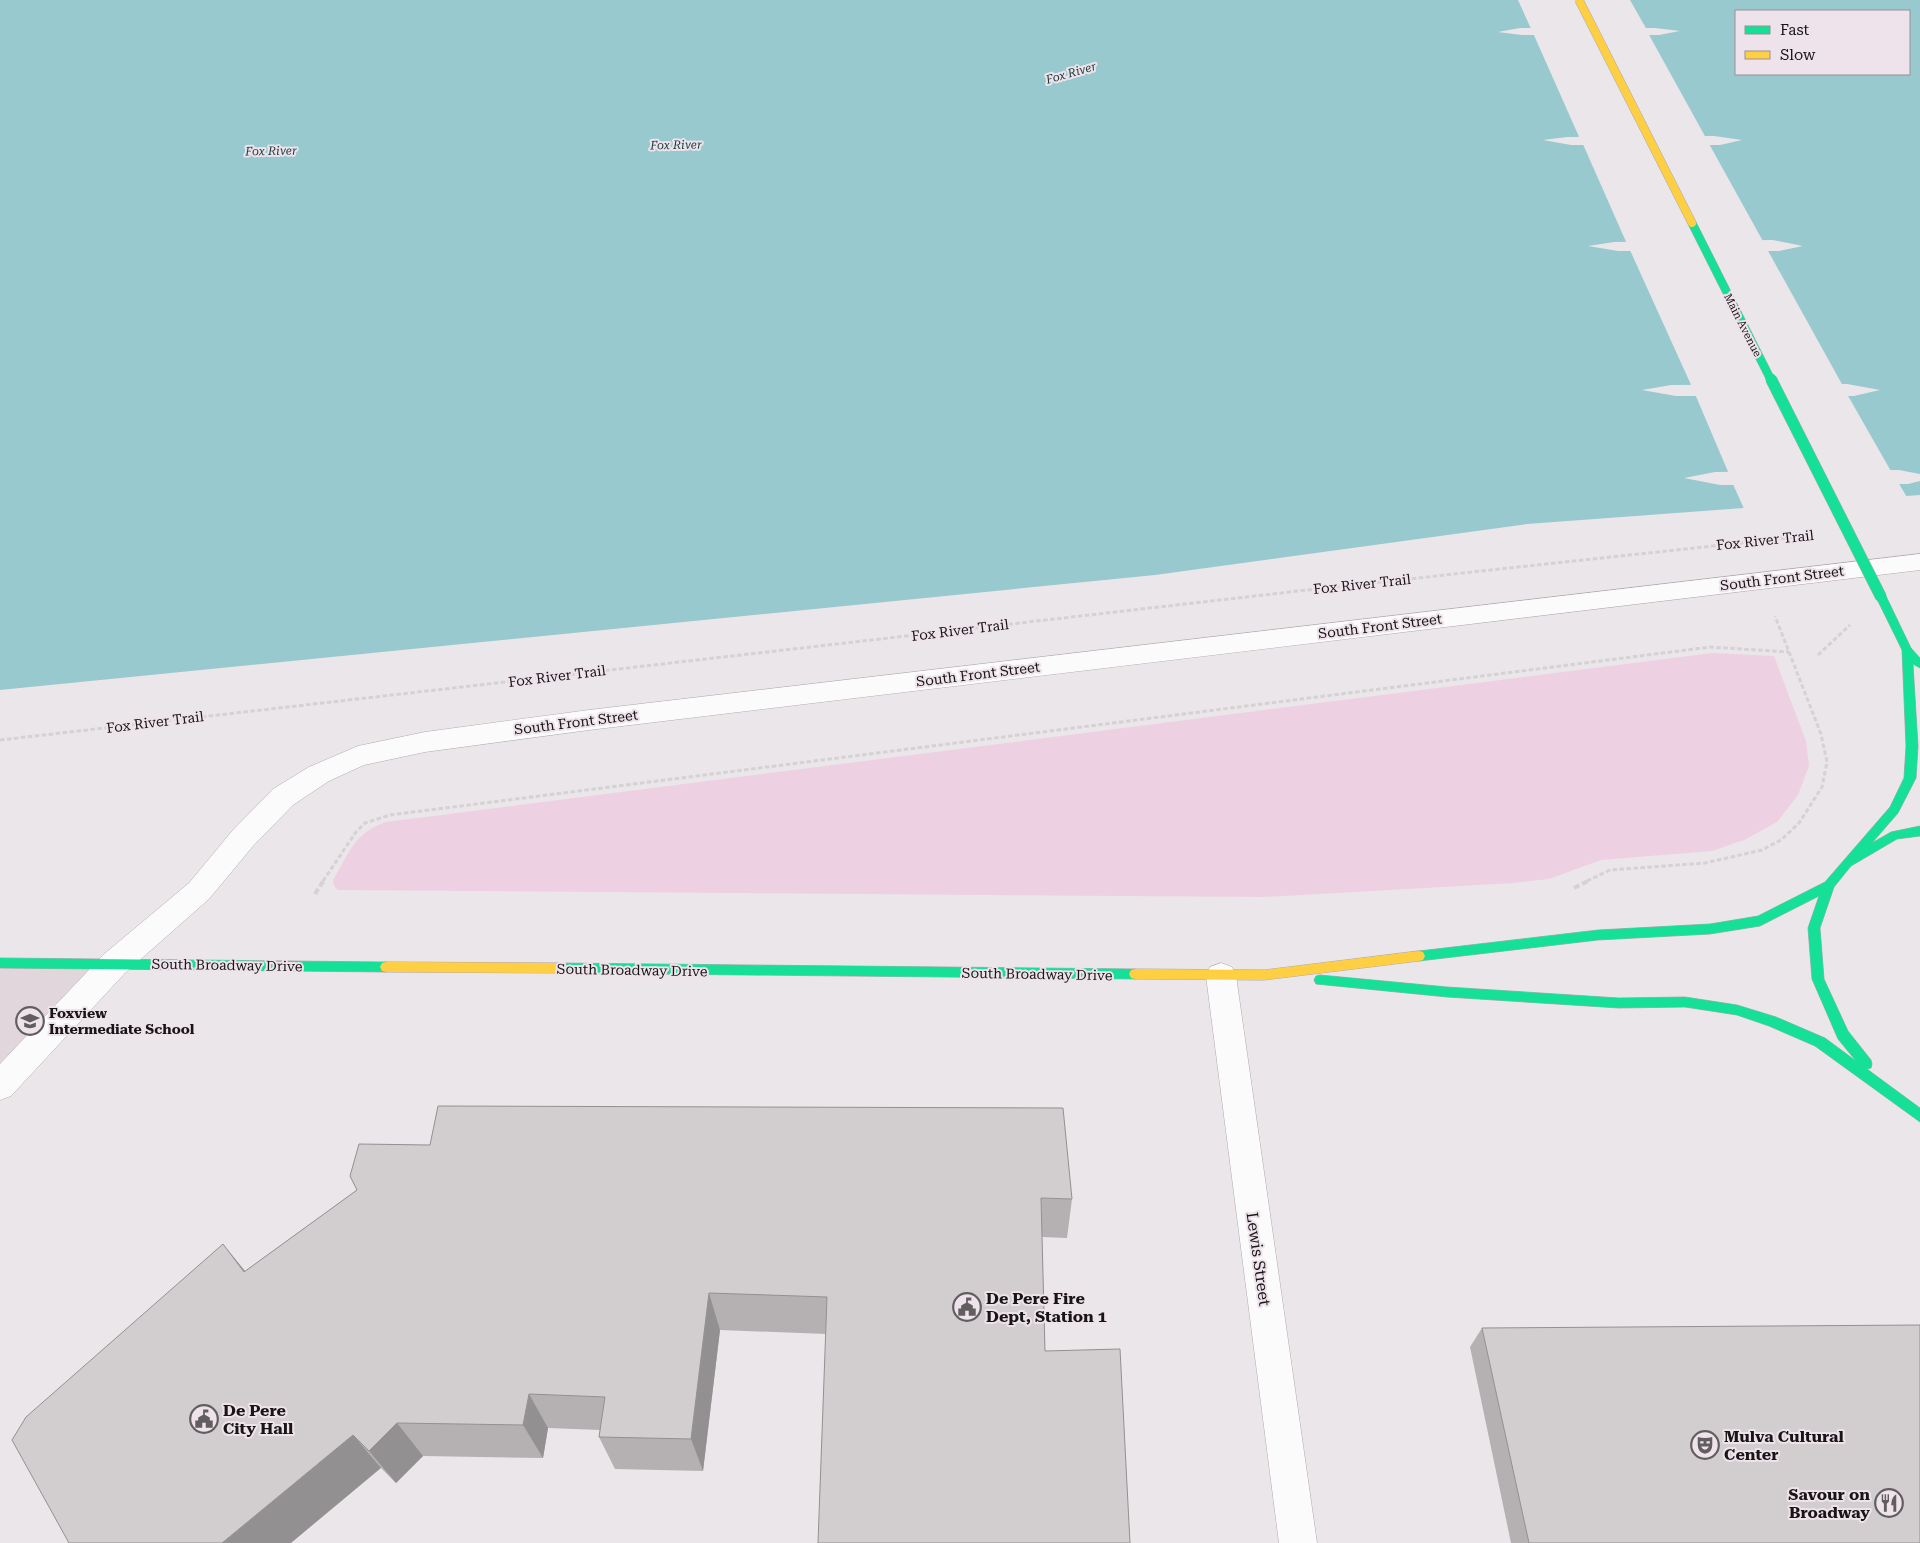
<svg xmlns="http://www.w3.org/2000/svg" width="1920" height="1543" viewBox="0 0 1920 1543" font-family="'Roboto Serif',serif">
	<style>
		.built { fill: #e2d6dd }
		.green { fill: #eed0e3 }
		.water { fill: #98c9ce; fill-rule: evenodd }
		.pier { fill: #ebe6e9 }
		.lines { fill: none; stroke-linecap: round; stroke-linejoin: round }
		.street-casing { stroke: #afabad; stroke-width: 1 }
		.fast-casing { stroke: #afabad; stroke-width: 1 }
		.slow-casing { stroke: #afabad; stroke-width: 1 }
		.path-far1 { stroke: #d4d2d4; stroke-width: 3; stroke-dasharray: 4.5 2.5; stroke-linecap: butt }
		.path { stroke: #d4d2d4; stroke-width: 4; stroke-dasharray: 6 3; stroke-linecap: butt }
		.street { fill: #fcfbfc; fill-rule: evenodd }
		.fast { fill: #16e098; fill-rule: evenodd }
		.slow { fill: #ffcf43; fill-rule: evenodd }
		.fast-bridge-far1-casing { stroke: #afabad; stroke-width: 9; stroke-linecap: butt }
		.fast-bridge-casing { stroke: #afabad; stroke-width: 12; stroke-linecap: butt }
		.slow-bridge-casing { stroke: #afabad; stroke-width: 9; stroke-linecap: butt }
		.fast-bridge-far1 { stroke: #16e098; stroke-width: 8 }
		.fast-bridge { stroke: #16e098; stroke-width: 11 }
		.slow-bridge { stroke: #ffcf43; stroke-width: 8 }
		.wall { fill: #b5b1b3 }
		.shaded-wall { fill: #939092 }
		.building { fill: #d2ced0; stroke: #939092 }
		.labels { text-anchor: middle; stroke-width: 4; stroke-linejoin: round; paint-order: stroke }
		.far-street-label { font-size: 11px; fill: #181517; stroke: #eee3ea }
		.far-water-label { font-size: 12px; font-style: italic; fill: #173b3d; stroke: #eee3ea }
		.street-label { font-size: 14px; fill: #181517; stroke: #eee3ea }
		.poi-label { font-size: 14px; font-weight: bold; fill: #181517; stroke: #eee3ea; text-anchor: start }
		.near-street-label { font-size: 16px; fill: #181517; stroke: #eee3ea }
		.near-poi-label { font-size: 16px; font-weight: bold; fill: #181517; stroke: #eee3ea; text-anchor: start }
	</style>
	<rect width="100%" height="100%" fill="#ebe6e9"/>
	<polygon class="built" points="0,963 114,964 0,1086"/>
	<path class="green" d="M1712 653 1774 656 1806 741 1809 766 1798 795 1777 822 1744 840 1712 851 1601 860 1549 879 1514 883 1264 897 338 890 334 886 333 880C350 852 354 833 386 822Z"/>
	<path class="water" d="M0 0H1920V474L1899 470 1715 472 1684 478 1720 485 1908 484 1920 481V495L1527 524 1155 575 0 690ZM1736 11H1909V74H1736ZM1520 28H1655L1680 31 1659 35H1522L1498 32ZM1714 136 1742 140 1720 145H1571L1543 140 1567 137ZM1773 240 1803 246 1779 251H1618L1588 246 1614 242ZM1847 384 1880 390 1854 396H1676L1642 390 1671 385Z"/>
	<g class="pier">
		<polygon points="1518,0 1630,0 1647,30 1532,31"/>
		<polygon points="1533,33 1648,33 1706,138 1580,139"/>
		<polygon points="1582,142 1708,142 1764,243 1627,244"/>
		<polygon points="1629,248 1767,249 1843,386 1692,387"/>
		<polygon points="1695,394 1847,394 1892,473 1729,474"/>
		<polygon points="1732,482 1898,482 1908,499 1745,511"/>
	</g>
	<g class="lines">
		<defs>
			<g id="street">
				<polygon points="1920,554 1920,570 589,730 425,752 364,765 329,781 293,805 253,846 209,899 125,973 11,1096 0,1100 0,1064 103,955 189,883 233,830 273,789 309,767 358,746 425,732 589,710"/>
				<polygon points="1221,963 1232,967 1236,976 1317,1543 1279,1543 1206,976 1210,967"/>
			</g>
			<g id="fast">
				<polygon points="1881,593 1885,594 1911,648 1920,658 1920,668 1913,664 1918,746 1916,778 1898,813 1872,843 1891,832 1920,826 1920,836 1897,839 1851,866 1834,887 1820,928 1824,979 1848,1031 1871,1060 1872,1064 1871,1068 1867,1069 1920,1108 1920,1122 1815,1046 1769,1026 1737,1015 1685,1007 1619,1008 1447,997 1316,984 1314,980 1316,976 1320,975 1447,987 1619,998 1685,997 1737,1005 1776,1017 1825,1038 1856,1061 1838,1039 1812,979 1808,928 1819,896 1760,926 1710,934 1598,940 1419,961 1415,960 1413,956 1415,952 1419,951 1598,930 1710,924 1758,916 1825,882 1890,807 1904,778 1906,746 1902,650 1876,597"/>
				<polygon points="0,958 386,962 390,963 392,967 390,971 386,972 0,968"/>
				<polygon points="559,963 1135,969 1139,970 1141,974 1139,978 1135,979 559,973 555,972 553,968 555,964"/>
			</g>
			<g id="slow">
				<polygon points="1419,951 1423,952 1425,956 1423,960 1419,961 1264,980 1135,979 1131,978 1129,974 1131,970 1135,969 1264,970"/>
				<polygon points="386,962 559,963 563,964 565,968 563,972 559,973 386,972 382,971 380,967 382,963"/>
			</g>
		</defs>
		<use href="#street" class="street-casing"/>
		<use href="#fast" class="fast-casing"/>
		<use href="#slow" class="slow-casing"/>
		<g class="path-far1">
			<polyline points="1818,655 1850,625"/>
			<polyline points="0,740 1307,590 1805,536"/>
			<polyline points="323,881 356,832 365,823 390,815 1710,647 1789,652"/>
			<polyline points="1587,881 1610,870 1705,863 1762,850 1781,840 1799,823 1822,787 1827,762 1821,734 1775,616"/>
		</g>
		<g class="path">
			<polyline points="1574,888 1590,880"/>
			<polyline points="315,894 324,880"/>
		</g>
		<use href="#street" class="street"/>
		<use href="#fast" class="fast"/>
		<use href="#slow" class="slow"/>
		<defs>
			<polyline id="fast-bridge-far1" points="1692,223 1771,380"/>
			<polyline id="fast-bridge" points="1771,379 1881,597"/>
			<polyline id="slow-bridge" points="1579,0 1692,223"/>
		</defs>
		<use href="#fast-bridge-far1" class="fast-bridge-far1-casing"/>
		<use href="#fast-bridge" class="fast-bridge-casing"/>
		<use href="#slow-bridge" class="slow-bridge-casing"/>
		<use href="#fast-bridge-far1" class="fast-bridge-far1"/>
		<use href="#fast-bridge" class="fast-bridge"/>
		<use href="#slow-bridge" class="slow-bridge"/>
	</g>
	<g class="wall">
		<polygon points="350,1176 1072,1199 1067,1238 1042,1237 1045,1351 1130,1543 826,1334 720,1330 703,1471 615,1469 599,1437 600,1430 548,1428 543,1458 423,1456 396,1483 381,1468 12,1440 357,1190"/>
		<polygon points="1482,1328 1920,1543 1511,1543 1470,1347"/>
	</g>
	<g class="shaded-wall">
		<polygon points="223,1244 254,1282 244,1272"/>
		<polygon points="709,1293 720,1330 703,1471 691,1439"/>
		<polygon points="529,1394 548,1428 543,1458 523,1425"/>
		<polygon points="397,1423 423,1456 396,1483 369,1451"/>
		<polygon points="353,1435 381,1468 291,1543 222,1543"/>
	</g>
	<g class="building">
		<polygon points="438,1106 1063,1108 1072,1199 1041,1198 1045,1351 1120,1349 1130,1543 818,1543 827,1297 709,1293 691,1439 599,1437 605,1397 529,1394 523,1425 397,1423 369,1451 353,1435 222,1543 69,1543 12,1440 26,1417 223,1244 244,1272 357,1190 350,1176 359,1144 430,1145"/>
		<polygon points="1920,1325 1920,1543 1529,1543 1482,1328"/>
	</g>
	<defs>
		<symbol id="school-ring" viewBox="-11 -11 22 22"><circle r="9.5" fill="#eee3ea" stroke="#625e60" stroke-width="1.5"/><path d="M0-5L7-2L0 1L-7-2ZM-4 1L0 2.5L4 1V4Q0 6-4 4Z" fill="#625e60"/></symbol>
		<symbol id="civic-ring" viewBox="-11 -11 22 22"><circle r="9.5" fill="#eee3ea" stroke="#625e60" stroke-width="1.5"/><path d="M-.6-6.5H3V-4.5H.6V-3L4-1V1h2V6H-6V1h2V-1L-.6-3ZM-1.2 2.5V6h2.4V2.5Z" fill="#625e60"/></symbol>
		<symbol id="theatre-ring" viewBox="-11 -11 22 22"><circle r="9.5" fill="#eee3ea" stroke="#625e60" stroke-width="1.5"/><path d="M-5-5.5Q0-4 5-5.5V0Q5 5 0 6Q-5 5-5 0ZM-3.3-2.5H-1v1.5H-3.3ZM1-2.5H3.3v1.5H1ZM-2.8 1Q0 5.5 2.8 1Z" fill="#625e60"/></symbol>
		<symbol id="restaurant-ring" viewBox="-11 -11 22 22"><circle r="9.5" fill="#eee3ea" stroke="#625e60" stroke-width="1.5"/><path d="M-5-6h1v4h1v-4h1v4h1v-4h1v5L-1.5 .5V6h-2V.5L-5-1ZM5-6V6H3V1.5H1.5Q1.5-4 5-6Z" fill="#625e60"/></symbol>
	</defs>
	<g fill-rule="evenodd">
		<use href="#school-ring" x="14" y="1005" width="32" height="32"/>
		<use href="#civic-ring" x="951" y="1291" width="32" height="32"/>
		<use href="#civic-ring" x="188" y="1403" width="32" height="32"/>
		<use href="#theatre-ring" x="1689" y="1429" width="32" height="32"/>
		<use href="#restaurant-ring" x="1873" y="1487" width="32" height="32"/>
	</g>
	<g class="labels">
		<g class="far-street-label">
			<text transform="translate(1743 325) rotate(63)" y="4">Main Avenue</text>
		</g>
		<g class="far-water-label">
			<text transform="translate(1071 73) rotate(-16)" y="4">Fox River</text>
			<text transform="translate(676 145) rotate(-1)" y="4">Fox River</text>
			<text transform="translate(271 151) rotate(-1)" y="4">Fox River</text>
		</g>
		<g class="street-label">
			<text transform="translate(1765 540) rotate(-6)" y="5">Fox River Trail</text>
			<text transform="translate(1782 578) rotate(-7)" y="5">South Front Street</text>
			<text transform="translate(1362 584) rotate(-6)" y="5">Fox River Trail</text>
			<text transform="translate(1380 626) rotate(-7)" y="5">South Front Street</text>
			<text transform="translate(960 630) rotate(-7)" y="5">Fox River Trail</text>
			<text transform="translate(978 674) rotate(-7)" y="5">South Front Street</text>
			<text transform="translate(557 676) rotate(-7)" y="5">Fox River Trail</text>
			<text transform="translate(155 722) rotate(-7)" y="5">Fox River Trail</text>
			<text transform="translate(576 722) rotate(-7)" y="5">South Front Street</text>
			<text transform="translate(227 965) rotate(1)" y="5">South Broadway Drive</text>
			<text transform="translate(632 970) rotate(1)" y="5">South Broadway Drive</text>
			<text transform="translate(1037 974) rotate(1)" y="5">South Broadway Drive</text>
		</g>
		<g class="poi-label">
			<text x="49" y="1018">Foxview<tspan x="49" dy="16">Intermediate School</tspan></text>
		</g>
		<g class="near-street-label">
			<text transform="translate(1259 1259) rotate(82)" y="6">Lewis Street</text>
		</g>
		<g class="near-poi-label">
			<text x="986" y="1304">De Pere Fire<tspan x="986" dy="18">Dept, Station 1</tspan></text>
			<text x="223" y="1416">De Pere<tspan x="223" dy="18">City Hall</tspan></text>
			<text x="1724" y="1442">Mulva Cultural<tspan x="1724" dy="18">Center</tspan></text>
			<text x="1870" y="1500" text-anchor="end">Savour on<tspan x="1870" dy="18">Broadway</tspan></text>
		</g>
	</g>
	<rect x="1735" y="10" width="175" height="65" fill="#eee3ea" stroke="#989196"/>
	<rect x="1745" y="26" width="25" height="8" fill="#16e098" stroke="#989196"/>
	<text x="1780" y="35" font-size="15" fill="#181517">Fast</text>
	<rect x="1745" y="51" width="25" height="8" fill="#ffcf43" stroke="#989196"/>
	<text x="1780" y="60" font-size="15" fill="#181517">Slow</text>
</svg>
